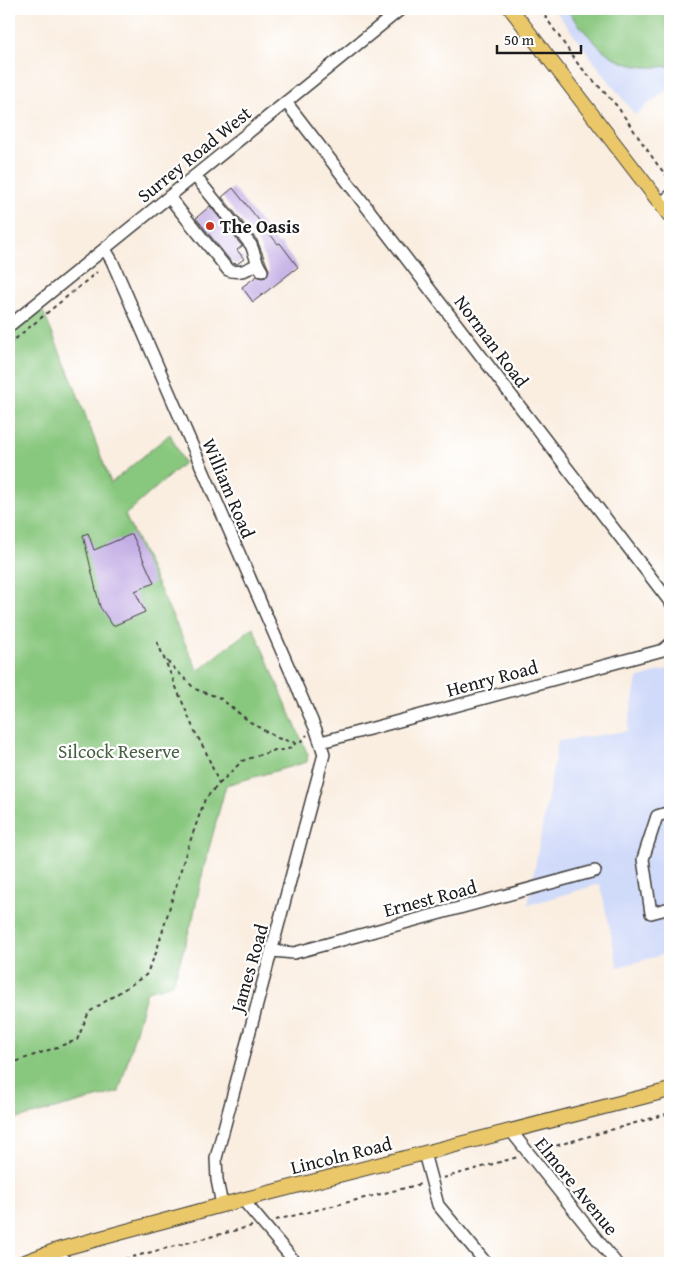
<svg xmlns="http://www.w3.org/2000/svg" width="679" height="1272" viewBox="0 0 679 1272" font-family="'Gentium Book Plus',serif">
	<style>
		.built { fill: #d0daf9 }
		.green { fill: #88c77e; stroke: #52724d }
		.building { fill: #c2ace4 }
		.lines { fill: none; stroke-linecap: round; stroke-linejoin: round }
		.minor-casing { stroke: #3d3c3a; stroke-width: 14 }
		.major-casing { stroke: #3d3c3a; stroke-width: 16 }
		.path { stroke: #3d3c3a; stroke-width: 2; stroke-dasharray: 4 4; stroke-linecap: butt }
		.minor { stroke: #fff; stroke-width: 11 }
		.major { stroke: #eac769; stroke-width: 14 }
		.poi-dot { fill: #c8321e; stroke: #fff; stroke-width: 2 }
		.labels { text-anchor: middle; stroke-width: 4.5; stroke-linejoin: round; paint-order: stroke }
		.street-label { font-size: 19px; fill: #1c1c1c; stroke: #fff }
		.poi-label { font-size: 19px; font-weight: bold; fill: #1c1c1c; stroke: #fff; text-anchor: start }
		.park-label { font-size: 19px; fill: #476043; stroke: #fff }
	</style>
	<rect width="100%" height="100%" fill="#fff"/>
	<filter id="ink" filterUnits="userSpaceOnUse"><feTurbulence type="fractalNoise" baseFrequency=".02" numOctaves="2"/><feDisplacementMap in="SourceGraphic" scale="10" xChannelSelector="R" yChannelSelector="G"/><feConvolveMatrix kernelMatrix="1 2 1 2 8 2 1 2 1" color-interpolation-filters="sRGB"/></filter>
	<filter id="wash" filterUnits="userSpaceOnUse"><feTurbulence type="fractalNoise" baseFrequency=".0096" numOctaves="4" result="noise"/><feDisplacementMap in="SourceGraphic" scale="20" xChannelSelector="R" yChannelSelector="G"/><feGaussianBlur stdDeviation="1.12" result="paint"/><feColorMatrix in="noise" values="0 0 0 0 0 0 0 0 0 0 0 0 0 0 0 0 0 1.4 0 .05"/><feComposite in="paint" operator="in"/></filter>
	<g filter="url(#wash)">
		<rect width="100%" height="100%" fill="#faeee1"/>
		<g class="built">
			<polygon points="554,9 670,9 670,87 635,115"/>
			<polygon points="670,668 670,953 618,967 600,884 528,905 558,741 627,731 637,679"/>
		</g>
		<g class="green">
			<path d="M566 9H670V66C614 73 599 48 566 9Z"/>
			<polygon points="42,309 74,385 111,483 170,434 184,463 125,515 198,671 253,627 308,755 307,762 226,785 203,871 193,918 173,984 147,991 119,1092 9,1121 9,335"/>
		</g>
		<g id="blocks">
			<g class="building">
				<polygon points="233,188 278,244 280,243 298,267 253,302 242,287 257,276 262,278 266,277 269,270 257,240 222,197"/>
				<polygon points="210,206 242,246 237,250 244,259 237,264 232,263 196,218"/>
				<polygon points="88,533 94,550 132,534 154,583 135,591 145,612 113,626 100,607 83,535"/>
			</g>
		</g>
	</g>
	<g filter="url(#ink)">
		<use href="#blocks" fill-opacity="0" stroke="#3d3c3a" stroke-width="1"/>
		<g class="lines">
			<defs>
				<g id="minor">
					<polyline points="286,102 670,602"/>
					<path d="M195 176 251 245C255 254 256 263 262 271"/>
					<path d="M169 197 228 270C239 274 247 270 257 264"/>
					<polyline points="661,203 670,196"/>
					<polyline points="105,249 112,261 316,730 324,754 216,1158 217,1180 222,1205"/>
					<polyline points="9,326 401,9"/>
					<polyline points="321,742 663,650 670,644"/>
					<polyline points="670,812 657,816 643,859 651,913 670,908"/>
					<polyline points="273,951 294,953 595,871"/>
					<polyline points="511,1131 616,1263"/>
					<polyline points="424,1153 438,1205 486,1263"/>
					<polyline points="243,1200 296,1263"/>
					<polyline points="57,1250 66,1263"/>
				</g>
				<g id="major">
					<polyline points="511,9 670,216"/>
					<polyline points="22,1263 57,1250 222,1205 670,1090"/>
				</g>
			</defs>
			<use href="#minor" class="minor-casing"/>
			<use href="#major" class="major-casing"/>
			<g class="path">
				<polyline points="540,9 578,64 617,106 657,164 670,180"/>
				<polyline points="9,344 97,272"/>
				<polyline points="167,661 195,689 220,698 250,722 277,738 296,743 301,742 307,735"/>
				<polyline points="219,784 242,761 275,750 287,750 296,743"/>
				<polyline points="9,1064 77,1040 89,1012 146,975 156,953 185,856 205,799 219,784 206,752 194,730 156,639"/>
				<polyline points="541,1150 670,1113"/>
				<polyline points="443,1178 518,1157"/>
				<polyline points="276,1220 421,1184"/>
				<polyline points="109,1263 252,1226"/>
			</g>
			<use href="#minor" class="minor"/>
			<use href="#major" class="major"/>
		</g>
	</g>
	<circle class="poi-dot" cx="210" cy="226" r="5"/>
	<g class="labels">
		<g class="street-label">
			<text transform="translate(194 154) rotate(-39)" y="7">Surrey Road West</text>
			<text transform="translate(492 341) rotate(53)" y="7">Norman Road</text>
			<text transform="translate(229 488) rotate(67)" y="7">William Road</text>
			<text transform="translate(492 678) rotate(-15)" y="7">Henry Road</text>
			<text transform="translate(430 898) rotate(-15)" y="7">Ernest Road</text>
			<text transform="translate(249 968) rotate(-74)" y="7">James Road</text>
			<text transform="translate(341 1155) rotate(-14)" y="7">Lincoln Road</text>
			<text transform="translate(577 1186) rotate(51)" y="7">Elmore Avenue</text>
		</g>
		<g class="poi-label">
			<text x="220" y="233">The Oasis</text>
		</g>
		<g class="park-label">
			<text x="119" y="758">Silcock Reserve</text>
		</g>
	</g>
	<rect width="679" height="1272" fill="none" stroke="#fff" stroke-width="30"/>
	<path d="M497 45v8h84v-8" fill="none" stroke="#1c1c1c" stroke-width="2.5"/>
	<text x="504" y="45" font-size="15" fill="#1c1c1c" stroke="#ffffff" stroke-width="4" paint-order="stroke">50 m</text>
</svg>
